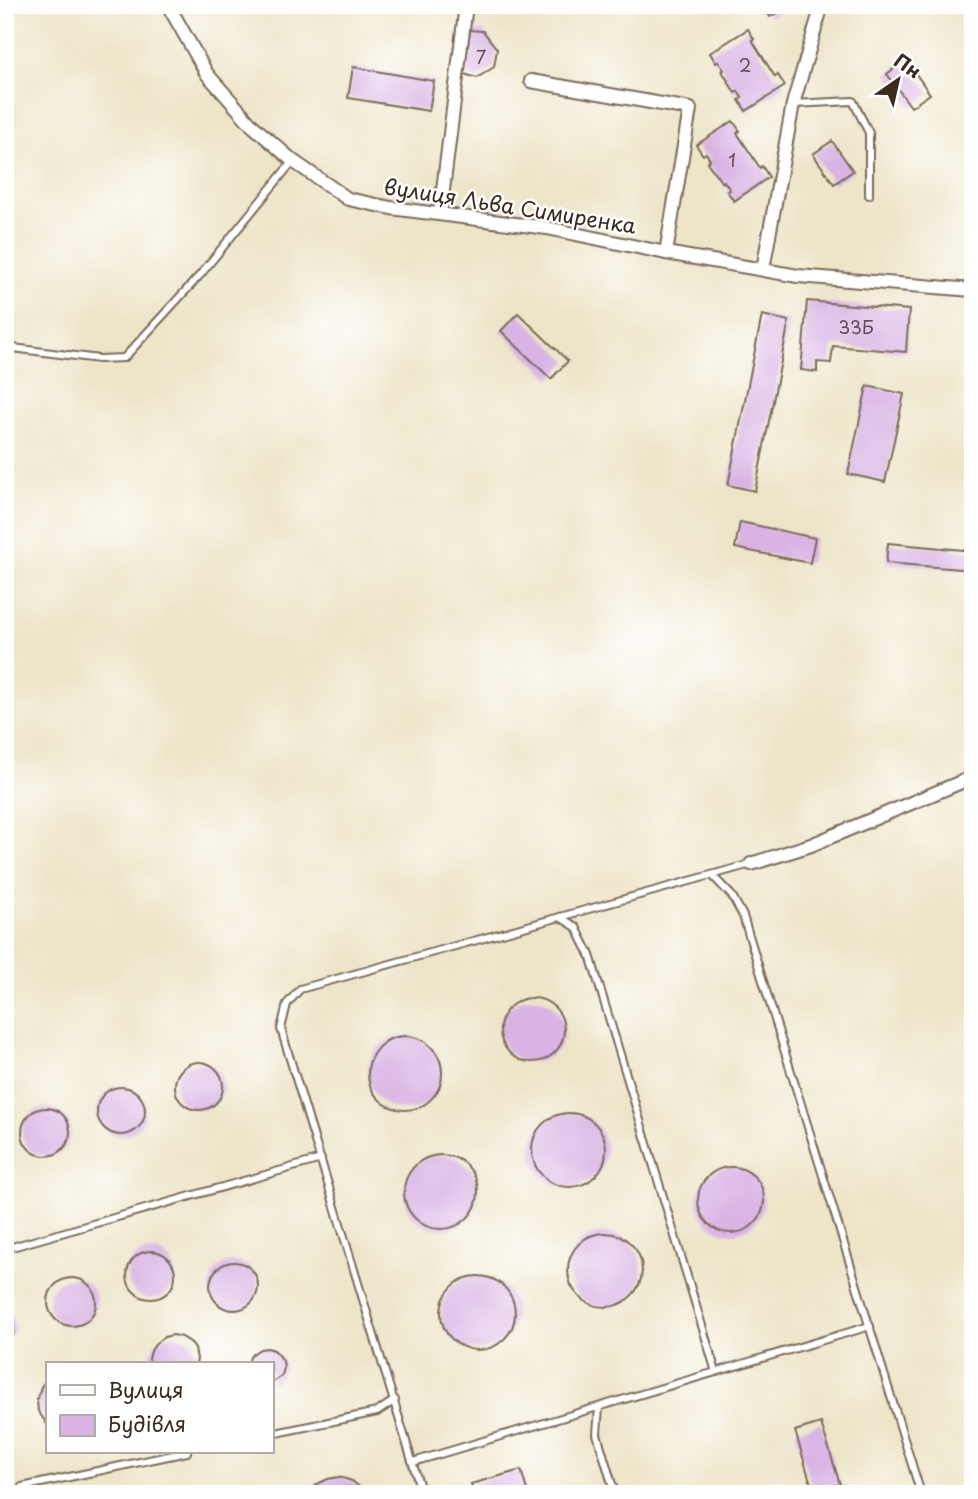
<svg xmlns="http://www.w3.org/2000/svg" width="978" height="1499" viewBox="0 0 978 1499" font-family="'Playpen Sans',sans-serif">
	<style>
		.building { fill: #d9b3e4 }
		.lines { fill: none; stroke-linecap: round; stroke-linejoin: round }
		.lane-casing { stroke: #7a6b5a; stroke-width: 10 }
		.street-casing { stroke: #7a6b5a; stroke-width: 16 }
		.lane { stroke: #fff; stroke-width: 6 }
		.street { stroke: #fff; stroke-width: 12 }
		.labels { text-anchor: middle; stroke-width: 5; stroke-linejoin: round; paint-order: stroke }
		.number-label { font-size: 18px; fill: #624c50 }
		.street-label { font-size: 21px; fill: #3b2a1e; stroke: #fff }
	</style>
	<rect width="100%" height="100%" fill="#fff"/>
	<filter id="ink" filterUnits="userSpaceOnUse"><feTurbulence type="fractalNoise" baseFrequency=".0143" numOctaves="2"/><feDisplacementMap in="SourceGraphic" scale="14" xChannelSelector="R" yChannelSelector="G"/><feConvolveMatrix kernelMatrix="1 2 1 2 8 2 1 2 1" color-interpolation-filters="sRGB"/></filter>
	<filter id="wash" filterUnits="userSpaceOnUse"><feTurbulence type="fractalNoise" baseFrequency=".00686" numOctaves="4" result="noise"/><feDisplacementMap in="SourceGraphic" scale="28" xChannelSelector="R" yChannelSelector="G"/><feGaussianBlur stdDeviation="1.57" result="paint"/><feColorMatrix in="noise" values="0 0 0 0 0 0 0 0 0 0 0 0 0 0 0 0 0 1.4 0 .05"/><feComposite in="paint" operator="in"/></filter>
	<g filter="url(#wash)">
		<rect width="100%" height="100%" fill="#eee5c9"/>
		<g id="blocks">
			<g class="building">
				<polygon points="763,5 791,5 770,17"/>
				<polygon points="748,29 754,39 752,40 775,77 778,75 785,86 746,111 739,100 742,98 738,91 735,93 722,71 724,70 718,61 716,63 710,53"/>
				<polygon points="470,30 483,31 497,49 494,67 477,78 464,74"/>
				<polygon points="906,60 930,94 911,107 887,74"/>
				<polygon points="353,67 434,81 429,111 348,98"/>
				<polygon points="733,121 740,131 737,133 760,168 762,166 769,177 734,201 727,191 730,190 724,181 722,183 707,162 710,160 706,153 703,155 696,145"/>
				<polygon points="832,141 853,171 834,184 813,154"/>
				<polygon points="807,301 909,310 906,352 833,346 831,363 817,362 817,372 801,370"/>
				<polygon points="518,313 568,361 551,379 501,331"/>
				<polygon points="762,315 789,321 755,491 728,485"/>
				<polygon points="971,327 973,327 973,361 965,360"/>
				<polygon points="867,386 904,394 885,482 848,474"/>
				<polygon points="740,522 815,538 810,563 735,548"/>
				<polygon points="888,543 973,551 973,570 886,563"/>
				<circle cx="532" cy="1030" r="32"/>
				<circle cx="405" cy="1073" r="37"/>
				<circle cx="199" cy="1086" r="24"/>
				<circle cx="121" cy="1111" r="24"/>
				<circle cx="46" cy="1132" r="24"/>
				<circle cx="569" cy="1150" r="37"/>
				<circle cx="441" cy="1192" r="37"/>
				<circle cx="731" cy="1200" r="33"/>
				<circle cx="605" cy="1270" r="37"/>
				<circle cx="151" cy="1275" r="24"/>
				<circle cx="234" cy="1286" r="24"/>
				<circle cx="478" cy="1313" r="37"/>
				<circle cx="72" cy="1302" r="24"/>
				<polygon points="5,1306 12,1316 14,1326 13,1334 5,1344"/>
				<polygon points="173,1335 182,1337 190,1342 195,1349 197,1359 196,1364 151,1364 149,1359 151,1351 156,1343 164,1337"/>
				<polygon points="267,1348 274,1350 279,1355 283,1361 284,1368 282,1375 271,1384 271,1364 248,1364 250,1357 254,1353 260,1349"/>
				<polygon points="47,1379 47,1424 38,1411 37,1400 41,1387"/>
				<polygon points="821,1423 843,1494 814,1494 795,1431"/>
				<polygon points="521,1470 528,1494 474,1494 471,1484"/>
				<polygon points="339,1477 352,1481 362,1489 364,1494 309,1494 317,1484 328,1479"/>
			</g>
		</g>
	</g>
	<g filter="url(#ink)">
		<use href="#blocks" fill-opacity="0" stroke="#7a6b5a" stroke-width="2"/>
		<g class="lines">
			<defs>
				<g id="lane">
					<polyline points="793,104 853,101 869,133 869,195"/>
					<polyline points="5,347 99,359 124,358 200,275 293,161"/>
					<polyline points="712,875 732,896 743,916 921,1494"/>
					<polyline points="560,917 576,927 590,955 716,1372"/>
					<polyline points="5,1249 321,1159"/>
					<polyline points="599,1407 597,1434 615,1494"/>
					<polyline points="271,1434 377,1412 395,1400"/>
					<polyline points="413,1462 870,1326"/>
					<polyline points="17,1494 22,1487 187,1452"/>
					<polyline points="422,1494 281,1029 287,1004 300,989 751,864"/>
				</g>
				<g id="street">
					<polyline points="168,5 207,74 253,126 293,161 348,199 391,208 547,228 666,253 798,276 973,290"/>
					<polyline points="531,81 690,109 666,253"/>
					<polyline points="440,214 466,5"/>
					<polyline points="763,269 793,104 822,5"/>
					<polyline points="751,864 811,845 966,780 973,775"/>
				</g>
			</defs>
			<use href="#lane" class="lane-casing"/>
			<use href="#street" class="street-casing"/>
			<use href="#lane" class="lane"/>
			<use href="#street" class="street"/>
		</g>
	</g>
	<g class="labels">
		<g class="number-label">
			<text x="481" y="64">7</text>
			<text x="745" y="72">2</text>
			<text x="732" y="167">1</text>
			<text x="856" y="334">33Б</text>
		</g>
		<g class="street-label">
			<text transform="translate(510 207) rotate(9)" y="7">вулиця Льва Симиренка</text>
		</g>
	</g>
	<rect width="978" height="1499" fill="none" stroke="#fff" stroke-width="28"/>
	<rect x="46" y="1362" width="228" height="91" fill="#ffffff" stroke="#b1aaa5" stroke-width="2"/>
	<rect x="60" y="1385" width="35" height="10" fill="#ffffff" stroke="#b1aaa5" stroke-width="2"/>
	<text x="108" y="1398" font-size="21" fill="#3b2a1e">Вулиця</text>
	<rect x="60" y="1415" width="35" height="21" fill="#d9b3e4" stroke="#b1aaa5" stroke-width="2"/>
	<text x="108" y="1432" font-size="21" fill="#3b2a1e">Будівля</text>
	<g transform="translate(898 80) rotate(34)" stroke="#ffffff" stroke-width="5" paint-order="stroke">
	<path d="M0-5L12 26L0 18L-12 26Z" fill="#3b2a1e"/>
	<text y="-10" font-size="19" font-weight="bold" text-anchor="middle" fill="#3b2a1e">Пн</text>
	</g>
</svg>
